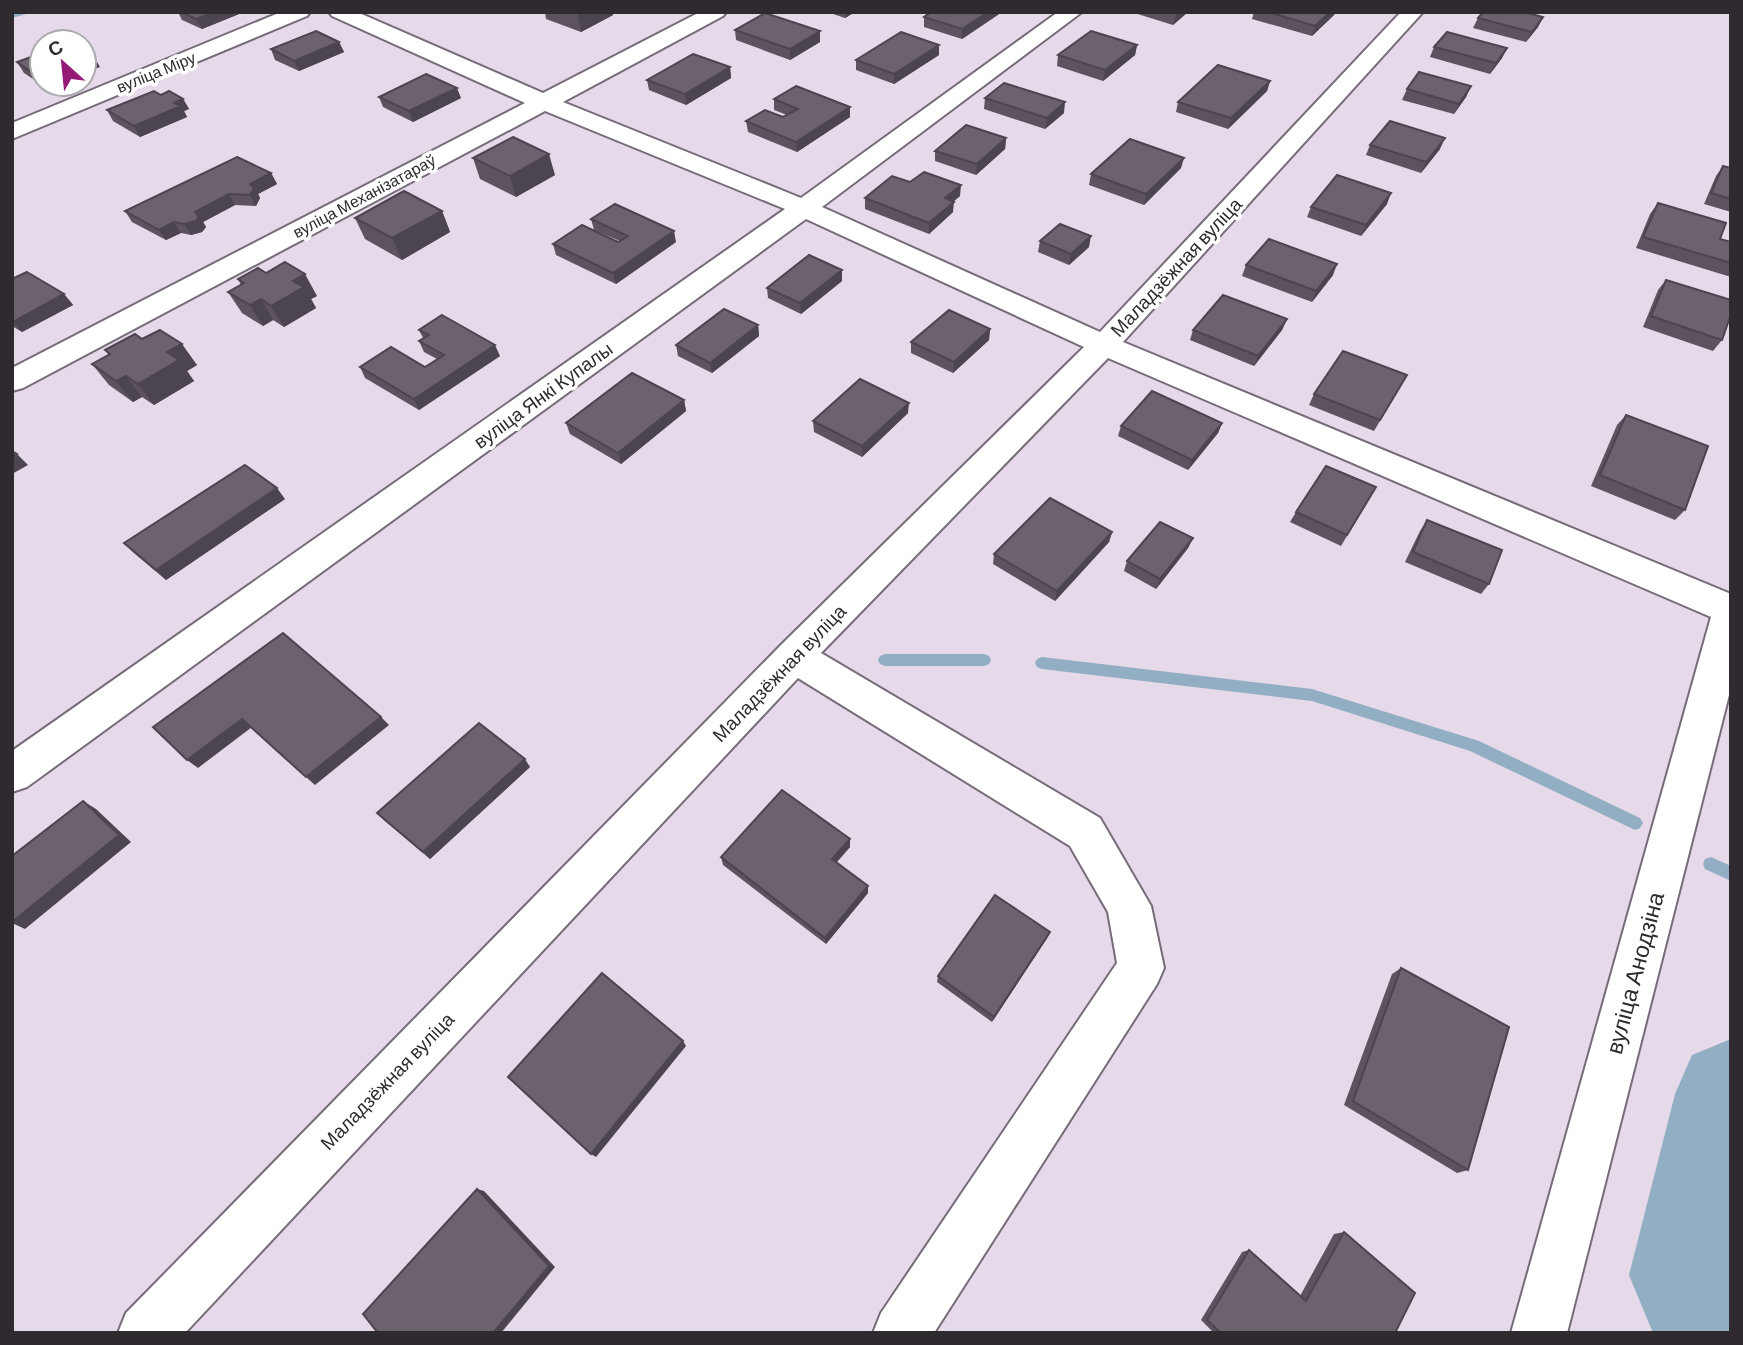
<svg xmlns="http://www.w3.org/2000/svg" width="1743" height="1345" viewBox="0 0 1743 1345" font-family="Barlow,sans-serif">
	<style>
		.lines { fill: none; stroke-linecap: round; stroke-linejoin: round }
		.stream { fill: #92aec2; fill-rule: evenodd }
		.river { fill: #92aec2; fill-rule: evenodd }
		.minor-casing { stroke: #766b79; stroke-width: 4 }
		.minor { fill: #fff; fill-rule: evenodd }
		.wall { fill: #5d535f }
		.shaded-wall { fill: #4c444e }
		.building { fill: #6c616f; stroke: #4c444e; stroke-width: 2 }
		.labels { text-anchor: middle; stroke-width: 7; stroke-linejoin: round; paint-order: stroke }
		.far-street-label { font-size: 16px; fill: #2e2a30; stroke: #fff }
		.street-label { font-size: 19px; fill: #2e2a30; stroke: #fff }
		.near-street-label { font-size: 23px; fill: #2e2a30; stroke: #fff }
	</style>
	<rect width="100%" height="100%" fill="#e6d9ea"/>
	<g class="lines">
		<g class="stream">
			<polygon points="27,12 26,14 12,18 12,13"/>
			<polygon points="885,654 984,654 989,656 991,660 989,664 984,666 885,666 880,664 878,660 880,656"/>
			<polygon points="1042,657 1312,689 1479,741 1640,818 1643,823 1640,828 1635,830 1470,751 1312,701 1042,669 1037,667 1035,663 1037,659"/>
			<polygon points="1711,857 1731,866 1731,881 1705,869 1703,864 1705,859"/>
		</g>
		<polygon class="river" points="1731,1039 1731,1333 1653,1333 1629,1275 1675,1094 1692,1055"/>
		<defs>
			<g id="minor">
				<polygon points="281,12 310,12 307,16 12,139 12,123"/>
				<polygon points="329,12 357,12 543,93 700,12 726,12 723,16 563,102 801,198 1058,12 1082,12 822,207 1100,332 1401,12 1423,12 1123,342 1731,594 1731,687 1567,1333 1511,1333 1711,617 1108,358 821,653 1100,818 1151,906 1164,968 1157,984 934,1333 873,1333 881,1313 1117,963 1108,912 1070,846 798,678 185,1333 118,1333 126,1313 781,645 1084,347 806,219 27,787 12,792 12,751 785,209 545,111 23,388 12,391 12,368 525,103 332,16"/>
			</g>
		</defs>
		<use href="#minor" class="minor-casing"/>
		<use href="#minor" class="minor"/>
	</g>
	<g class="wall">
		<polygon points="178,12 244,12 202,29 182,20"/>
		<polygon points="545,12 613,12 613,15 581,32 546,19"/>
		<polygon points="827,12 855,12 845,18"/>
		<polygon points="931,12 1002,12 962,39 924,27 924,17"/>
		<polygon points="1131,12 1188,12 1173,25"/>
		<polygon points="1254,12 1335,12 1334,15 1312,36 1252,19"/>
		<polygon points="1543,17 1538,27 1526,42 1473,28 1478,18"/>
		<polygon points="735,30 820,31 820,42 790,60 736,40"/>
		<polygon points="339,42 344,52 299,71 275,60 271,49"/>
		<polygon points="939,45 939,55 894,84 856,70 856,60"/>
		<polygon points="1137,45 1135,55 1103,81 1057,66 1058,55"/>
		<polygon points="42,46 42,84 55,84 45,87 24,73 17,62 41,54 37,48"/>
		<polygon points="1434,47 1507,48 1502,58 1490,74 1430,57"/>
		<polygon points="730,67 731,78 686,105 649,90 647,80"/>
		<polygon points="1270,81 1267,91 1228,129 1176,112 1178,102"/>
		<polygon points="1471,86 1466,97 1454,114 1402,100 1407,89"/>
		<polygon points="161,95 183,99 189,109 184,111 187,117 140,137 113,121 107,110"/>
		<polygon points="379,97 461,98 413,122 383,107"/>
		<polygon points="985,98 1064,113 1045,129 984,109"/>
		<polygon points="774,99 850,117 797,152 748,132 746,121 783,117 787,115 774,110"/>
		<polygon points="1006,138 1005,149 976,175 935,161 935,151"/>
		<polygon points="1370,145 1440,149 1421,173 1366,155"/>
		<polygon points="473,158 555,175 516,197 480,179"/>
		<polygon points="1723,166 1731,168 1731,212 1704,204 1716,176"/>
		<polygon points="1181,168 1144,205 1089,185 1091,174"/>
		<polygon points="271,173 277,184 258,194 260,198 256,206 235,205 203,222 206,227 202,232 191,235 181,233 166,240 132,222 125,211"/>
		<polygon points="910,182 960,196 953,201 953,212 929,234 865,209 865,198"/>
		<polygon points="1658,203 1720,239 1731,242 1731,277 1636,248 1650,214"/>
		<polygon points="1387,204 1361,236 1307,217 1311,207"/>
		<polygon points="442,211 450,232 402,260 365,239 355,218"/>
		<polygon points="591,219 676,242 616,284 556,255 553,244 618,242 620,241 594,230"/>
		<polygon points="1040,241 1089,247 1069,265 1038,252"/>
		<polygon points="1246,265 1333,275 1312,302 1242,276"/>
		<polygon points="266,273 317,296 311,299 316,308 284,327 273,320 263,326 242,313 228,292 241,285 238,279"/>
		<polygon points="12,279 64,294 73,305 22,332 12,326"/>
		<polygon points="1666,280 1722,340 1713,351 1643,327 1658,290"/>
		<polygon points="842,281 801,314 768,298 767,288"/>
		<polygon points="1287,319 1282,330 1254,366 1190,340 1193,330"/>
		<polygon points="758,325 759,336 712,373 678,356 676,345"/>
		<polygon points="990,329 989,340 953,373 911,353 911,342"/>
		<polygon points="419,330 500,356 419,410 365,378 360,367 425,367 437,359 424,352 419,341 423,338"/>
		<polygon points="142,339 197,365 187,371 194,381 154,405 142,397 133,402 109,385 92,364 109,355 105,350"/>
		<polygon points="1407,375 1374,431 1309,405 1314,394"/>
		<polygon points="684,400 686,411 621,464 570,434 566,423"/>
		<polygon points="908,413 862,457 814,432 813,421"/>
		<polygon points="1626,415 1685,510 1675,520 1591,486 1617,425"/>
		<polygon points="1222,423 1218,433 1188,470 1118,436 1121,426"/>
		<polygon points="1376,487 1341,546 1290,522 1296,512"/>
		<polygon points="285,499 166,580 134,553 124,543"/>
		<polygon points="1427,520 1489,584 1481,594 1405,562 1420,531"/>
		<polygon points="1112,532 1109,542 1055,601 993,564 994,554"/>
		<polygon points="1193,538 1188,548 1156,589 1124,571 1127,561"/>
		<polygon points="530,767 430,859 385,821 377,813"/>
		<polygon points="850,839 850,847 837,862 868,893 826,944 723,865 721,857"/>
		<polygon points="1047,938 992,1022 937,982 938,976"/>
		<polygon points="1401,968 1468,1170 1457,1173 1344,1105 1392,974"/>
		<polygon points="1344,1232 1395,1333 1214,1333 1201,1320 1242,1252 1249,1250 1300,1296 1334,1234"/>
	</g>
	<g class="shaded-wall">
		<polygon points="214,12 244,12 202,29 196,19"/>
		<polygon points="577,12 613,12 613,15 581,32"/>
		<polygon points="845,12 855,12 845,18"/>
		<polygon points="988,12 1002,12 962,39 962,29"/>
		<polygon points="1178,12 1188,12 1173,25 1176,15"/>
		<polygon points="1330,12 1335,12 1334,15 1312,36 1315,26"/>
		<polygon points="1543,17 1538,27 1526,42 1532,32"/>
		<polygon points="820,31 820,42 790,60 790,49"/>
		<polygon points="339,42 344,52 299,71 294,61"/>
		<polygon points="939,45 939,55 894,84 894,74"/>
		<polygon points="1137,45 1135,55 1103,81 1105,70"/>
		<polygon points="1507,48 1502,58 1490,74 1496,63"/>
		<polygon points="94,57 100,67 84,73 84,61"/>
		<polygon points="730,67 731,78 686,105 685,94"/>
		<polygon points="1270,81 1267,91 1228,129 1231,118"/>
		<polygon points="43,84 55,84 45,87"/>
		<polygon points="1471,86 1466,97 1454,114 1459,104"/>
		<polygon points="457,88 461,98 413,122 409,111"/>
		<polygon points="183,99 189,109 184,111 187,117 140,137 134,126 174,103"/>
		<polygon points="1065,102 1064,113 1045,129 1047,118"/>
		<polygon points="850,107 850,117 797,152 796,142"/>
		<polygon points="1006,138 1005,149 976,175 977,164"/>
		<polygon points="1445,138 1440,149 1421,173 1426,162"/>
		<polygon points="549,154 555,175 516,197 510,176"/>
		<polygon points="1184,158 1181,168 1144,205 1146,194"/>
		<polygon points="271,173 277,184 258,194 260,198 256,206 250,195 250,184"/>
		<polygon points="961,185 960,196 945,209 945,198"/>
		<polygon points="1391,193 1387,204 1361,236 1366,225"/>
		<polygon points="229,194 235,205 203,222 206,227 202,232 191,235 184,224 195,212"/>
		<polygon points="954,202 953,212 929,234 929,223"/>
		<polygon points="442,211 450,232 402,260 392,238"/>
		<polygon points="174,222 181,233 166,240 159,230"/>
		<polygon points="674,231 676,242 616,284 613,273"/>
		<polygon points="1091,236 1089,247 1069,265 1071,254"/>
		<polygon points="1337,264 1333,275 1312,302 1316,291"/>
		<polygon points="842,270 842,281 801,314 800,303"/>
		<polygon points="305,274 317,296 311,299 316,308 284,327 271,306 293,281"/>
		<polygon points="64,294 73,305 22,332 13,322"/>
		<polygon points="261,299 273,320 263,326 250,305"/>
		<polygon points="1287,319 1282,330 1254,366 1258,356"/>
		<polygon points="758,325 759,336 712,373 710,363"/>
		<polygon points="990,329 989,340 953,373 954,362"/>
		<polygon points="182,344 197,365 187,371 194,381 154,405 138,384 167,352"/>
		<polygon points="495,345 500,356 419,410 414,399"/>
		<polygon points="126,376 142,397 133,402 116,381"/>
		<polygon points="684,400 686,411 621,464 618,453"/>
		<polygon points="909,403 908,413 862,457 862,446"/>
		<polygon points="1222,423 1218,433 1188,470 1192,460"/>
		<polygon points="17,454 28,465 12,474 12,457"/>
		<polygon points="277,488 285,499 166,580 156,570"/>
		<polygon points="1112,532 1109,542 1055,601 1057,591"/>
		<polygon points="1193,538 1188,548 1156,589 1160,579"/>
		<polygon points="381,717 389,725 315,785 306,777"/>
		<polygon points="242,719 252,727 198,768 187,760"/>
		<polygon points="525,759 530,767 430,859 423,852"/>
		<polygon points="83,801 96,809 131,842 25,929 12,923"/>
		<polygon points="850,839 850,847 833,866 832,859"/>
		<polygon points="868,886 868,893 826,944 825,938"/>
		<polygon points="1050,932 1047,938 992,1022 994,1017"/>
		<polygon points="683,1041 686,1046 596,1157 591,1154"/>
		<polygon points="477,1189 484,1191 555,1267 501,1333 493,1333"/>
	</g>
	<g class="building">
		<polygon points="182,12 214,12 196,19"/>
		<polygon points="931,12 988,12 962,29 924,17"/>
		<polygon points="1268,12 1330,12 1315,26"/>
		<polygon points="1483,12 1524,12 1543,17 1532,32 1478,18"/>
		<polygon points="765,13 820,31 790,49 735,30"/>
		<polygon points="316,31 339,42 294,61 271,49"/>
		<polygon points="1091,31 1137,45 1105,70 1058,55"/>
		<polygon points="901,32 939,45 894,74 856,60"/>
		<polygon points="1447,32 1507,48 1496,63 1434,47"/>
		<polygon points="65,38 71,42 55,42"/>
		<polygon points="84,51 94,57 84,61"/>
		<polygon points="42,53 42,76 38,77 17,62"/>
		<polygon points="693,54 730,67 685,94 647,80"/>
		<polygon points="1218,65 1270,81 1231,118 1178,102"/>
		<polygon points="1419,72 1471,86 1459,104 1407,89"/>
		<polygon points="426,74 457,88 409,111 379,97"/>
		<polygon points="1004,83 1065,102 1047,118 985,98"/>
		<polygon points="796,86 850,107 796,142 746,121 765,110 783,117 798,109 774,99"/>
		<polygon points="154,91 161,95 169,91 183,99 174,103 181,106 134,126 107,110"/>
		<polygon points="1390,121 1445,138 1426,162 1370,145"/>
		<polygon points="966,125 1006,138 977,164 935,151"/>
		<polygon points="513,137 549,154 510,176 473,158"/>
		<polygon points="1130,139 1184,158 1146,194 1091,174"/>
		<polygon points="237,157 271,173 250,184 254,188 250,195 229,194 195,212 199,216 196,221 184,224 174,222 159,230 125,211"/>
		<polygon points="1723,166 1731,168 1731,199 1711,193"/>
		<polygon points="924,172 961,185 945,198 954,202 929,223 865,198 892,176 910,182"/>
		<polygon points="1337,175 1391,193 1366,225 1311,207"/>
		<polygon points="404,191 442,211 392,238 355,218"/>
		<polygon points="1658,203 1726,223 1720,239 1731,242 1731,263 1643,237"/>
		<polygon points="615,204 674,231 613,273 553,244 582,225 618,242 628,236 591,219"/>
		<polygon points="1060,224 1091,236 1071,254 1040,241"/>
		<polygon points="1269,239 1337,264 1316,291 1246,265"/>
		<polygon points="809,255 842,270 800,303 767,288"/>
		<polygon points="285,262 305,274 293,281 304,287 271,306 261,299 250,305 228,292 244,283 238,279 258,268 266,273"/>
		<polygon points="27,272 64,294 13,322 12,279"/>
		<polygon points="1666,280 1731,300 1731,314 1722,340 1651,316"/>
		<polygon points="1223,295 1287,319 1258,356 1193,330"/>
		<polygon points="724,309 758,325 710,363 676,345"/>
		<polygon points="949,310 990,329 954,362 911,342"/>
		<polygon points="442,315 495,345 414,399 360,367 391,347 425,367 444,355 419,341 429,335 419,330"/>
		<polygon points="160,330 182,344 167,352 179,360 138,384 126,376 116,381 92,364 110,354 105,350 135,334 142,339"/>
		<polygon points="1343,351 1407,375 1380,420 1314,394"/>
		<polygon points="632,373 684,400 618,453 566,423"/>
		<polygon points="860,379 909,403 862,446 813,421"/>
		<polygon points="1152,391 1222,423 1192,460 1121,426"/>
		<polygon points="1626,415 1708,446 1685,510 1600,475"/>
		<polygon points="12,451 17,454 12,457"/>
		<polygon points="245,465 277,488 156,570 124,543"/>
		<polygon points="1326,466 1376,487 1347,535 1296,512"/>
		<polygon points="1050,498 1112,532 1057,591 994,554"/>
		<polygon points="1427,520 1502,550 1489,584 1413,552"/>
		<polygon points="1160,522 1193,538 1160,579 1127,561"/>
		<polygon points="283,633 381,717 306,777 242,719 187,760 153,727"/>
		<polygon points="479,723 525,759 423,852 377,813"/>
		<polygon points="782,790 850,839 832,859 868,886 825,938 721,857"/>
		<polygon points="83,801 119,835 12,922 12,856"/>
		<polygon points="995,895 1050,932 994,1017 938,976"/>
		<polygon points="1401,968 1509,1027 1468,1170 1353,1101"/>
		<polygon points="602,973 683,1041 591,1154 508,1077"/>
		<polygon points="477,1189 549,1266 493,1333 378,1333 363,1314"/>
		<polygon points="1344,1232 1415,1293 1395,1333 1221,1333 1207,1320 1249,1250 1306,1301"/>
	</g>
	<g class="labels">
		<g class="far-street-label">
			<text transform="translate(156 72) rotate(-22)" y="6">вуліца Міру</text>
			<text transform="translate(364 196) rotate(-28)" y="6">вуліца Механізатараў</text>
		</g>
		<g class="street-label">
			<text transform="translate(1176 267) rotate(-47)" y="7">Маладзёжная вуліца</text>
			<text transform="translate(543 395) rotate(-36)" y="7">вуліца Янкі Купалы</text>
			<text transform="translate(779 673) rotate(-46)" y="7">Маладзёжная вуліца</text>
			<text transform="translate(387 1081) rotate(-46)" y="7">Маладзёжная вуліца</text>
		</g>
		<g class="near-street-label">
			<text transform="translate(1635 973) rotate(-75)" y="8">вуліца Анодзіна</text>
		</g>
	</g>
	<rect width="1743" height="1345" fill="none" stroke="#2e2a30" stroke-width="28"/>
	<g transform="translate(63 63) rotate(333)"><circle r="33" fill="#ffffff" stroke="#abaaac" stroke-width="2"/>
	<path d="M0-5L12 26L0 18L-12 26Z" fill="#951a76"/>
	<text y="-10" font-size="19" font-weight="bold" text-anchor="middle" fill="#2e2a30">С</text>
	</g>
</svg>
